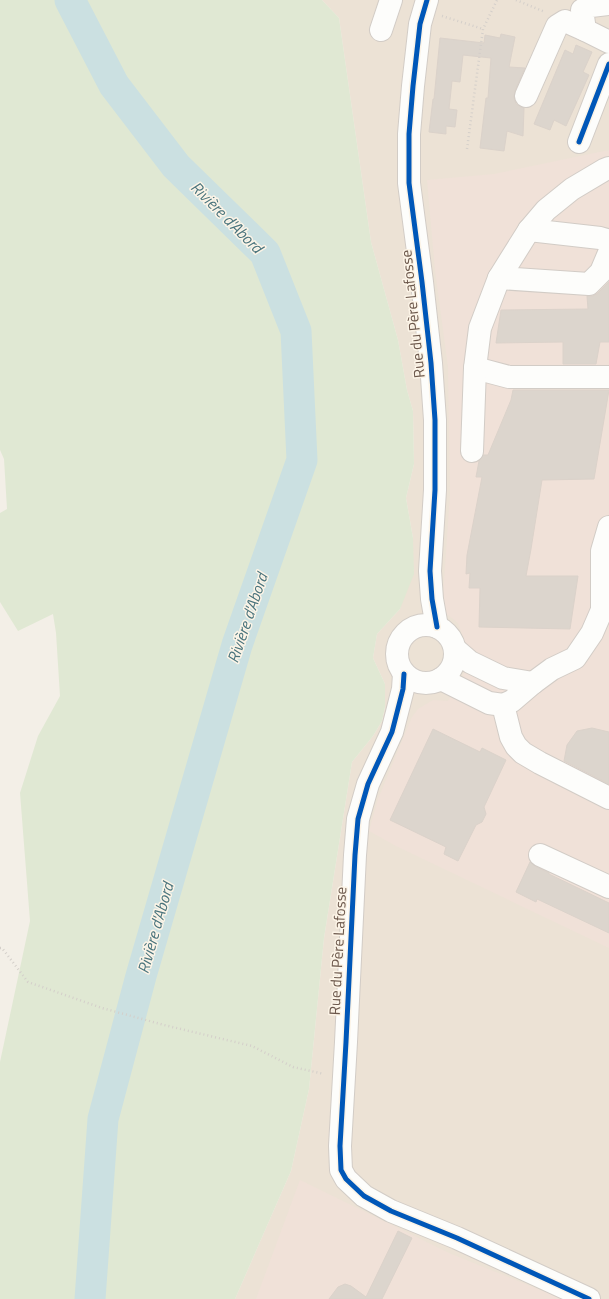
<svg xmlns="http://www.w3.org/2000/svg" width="609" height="1299" viewBox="0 0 609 1299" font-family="'Titillium Web',sans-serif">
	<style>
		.residential { fill: #ece2d5 }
		.commercial { fill: #f0e1d8 }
		.green { fill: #e0e8d3 }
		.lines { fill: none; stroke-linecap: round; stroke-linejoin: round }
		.river { stroke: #cbe0e1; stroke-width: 31 }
		.building { fill: #dcd5cd; stroke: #dbd2ca }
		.minor-casing { stroke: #d2ccc6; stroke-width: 24 }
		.path { stroke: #d4cfca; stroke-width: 2.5; stroke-dasharray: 1 3; stroke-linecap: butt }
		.minor { stroke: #fdfdfb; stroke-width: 22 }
		.cycleway-casing { stroke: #fcf4e7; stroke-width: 8 }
		.cycleway { stroke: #0057b8; stroke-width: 5 }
		.labels { text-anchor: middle; stroke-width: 3; stroke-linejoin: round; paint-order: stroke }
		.street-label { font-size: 15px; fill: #6c584c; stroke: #fcf4e7 }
		.water-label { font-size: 16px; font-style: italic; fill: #4a747d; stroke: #fcf4e7 }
	</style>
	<rect width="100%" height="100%" fill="#f3efe7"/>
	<polygon class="residential" points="322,0 609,0 609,1299 235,1299 291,1171 309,1089 324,938 352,762 373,736 382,721 385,707 385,684 373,658 377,634 400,609 413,538 406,498 414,464 413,411 407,390 398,340 371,242 339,18"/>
	<g class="commercial">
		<polygon points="609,150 609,948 396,846 369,831 378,799 412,717 418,709 433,700 448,701 476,653 465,643 458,623 442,610 450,495 448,367 435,270 427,180 494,174"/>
		<polygon points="300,1180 449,1253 562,1299 256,1299"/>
	</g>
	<polygon class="green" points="0,0 322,0 339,18 371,242 398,340 407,390 413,411 414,464 406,498 413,538 414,574 400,609 377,634 373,658 385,684 385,707 382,721 373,736 352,762 324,938 309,1089 291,1171 235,1299 0,1299 0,1062 30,921 20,793 38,736 60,696 56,633 53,614 18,631 0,602 0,513 7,509 4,459 0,450"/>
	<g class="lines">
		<polyline class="river" points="70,0 114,85 176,166 265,253 296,331 302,460 237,645 141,976 103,1119 90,1299"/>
	</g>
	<g class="building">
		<polygon points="501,34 515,37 509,67 525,68 515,91 514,97 516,104 521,107 524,108 523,136 507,131 504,151 480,148 486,98 488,98 491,58 463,55 460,82 452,81 449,109 457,110 455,127 446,126 446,134 429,132 433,99 434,99 440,38 484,43 485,35 500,38"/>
		<polygon points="576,45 592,52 583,72 589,75 566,126 554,120 550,130 534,124 565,50 573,54"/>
		<polygon points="609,282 609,342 600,342 596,364 563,364 563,342 496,343 501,310 588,309 587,296 593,296 598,293"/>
		<polygon points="513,390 609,390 594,479 542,480 531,549 526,576 578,576 570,629 479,627 480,588 469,588 470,573 466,574 467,555 482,477 476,477 479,461 483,455 488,455 511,400"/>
		<polygon points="592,728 609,732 609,784 564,761 567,745 577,731"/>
		<polygon points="433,729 480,752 482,748 506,760 484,807 486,814 482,822 476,825 458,861 444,854 446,847 390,820"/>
		<polygon points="530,862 535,866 549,873 549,874 609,903 609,933 537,899 536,902 516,892"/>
		<polygon points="398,1231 412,1238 382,1299 329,1299 338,1287 345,1284 351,1286 366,1297"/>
	</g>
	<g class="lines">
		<defs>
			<g id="minor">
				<polyline points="427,0 420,24 413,86 409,134 409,183 422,282 431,363 435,420 435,490 430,571 432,599 437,627"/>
				<polyline points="609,4 591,6 582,10 585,30 609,42"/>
				<polyline points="381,30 391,0"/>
				<polyline points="526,96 557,26 565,21 585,30"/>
				<polyline points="579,142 609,64"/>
				<polyline points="529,230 600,238 607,240 609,245"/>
				<polyline points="499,278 589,284 601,272 609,253"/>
				<polyline points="475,368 509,377 609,377"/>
				<polyline points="472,451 475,368 480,328 499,278 529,230 546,210 572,189 604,170 609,168"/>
				<circle cx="426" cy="654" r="29"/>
				<polyline points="455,649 470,662 503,678 533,683"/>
				<polyline points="404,674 403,689 392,732 368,784 358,819 355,855 346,1042 340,1146 341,1170 346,1179 364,1196 391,1211 457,1238 589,1299"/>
				<polyline points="441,679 489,703 503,705 512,701 533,683 552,669 575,658 592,633 602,610 602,551 609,527"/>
				<polyline points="503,705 511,737 516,746 523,753 540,763 609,798"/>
				<polyline points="540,855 609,887"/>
			</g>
		</defs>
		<use href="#minor" class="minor-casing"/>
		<g class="path">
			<polyline points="516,0 545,12"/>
			<polyline points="442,16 483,29"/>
			<polyline points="467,149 483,29 497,0"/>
			<polyline points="0,948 2,948 28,982 102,1008 164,1025 252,1046 293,1067 324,1074"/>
		</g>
		<use href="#minor" class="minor"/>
		<defs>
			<g id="cycleway">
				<polyline points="427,0 420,24 413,86 409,134 409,183 422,282 431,363 435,420 435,490 430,571 432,599 437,627"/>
				<polyline points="579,142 609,64"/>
				<polyline points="404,674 403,689 392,732 368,784 358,819 355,855 346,1042 340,1146 341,1170 346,1179 364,1196 391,1211 457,1238 589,1299"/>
			</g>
		</defs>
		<use href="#cycleway" class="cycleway-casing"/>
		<use href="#cycleway" class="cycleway"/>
	</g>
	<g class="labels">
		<g class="street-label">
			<text transform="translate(413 314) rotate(-96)" y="5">Rue du Père Lafosse</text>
			<text transform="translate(338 951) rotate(-87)" y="5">Rue du Père Lafosse</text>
		</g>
		<g class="water-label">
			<text transform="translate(227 217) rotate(45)" y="6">Rivière d'Abord</text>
			<text transform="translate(247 618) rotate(-71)" y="6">Rivière d'Abord</text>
			<text transform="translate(155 928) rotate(-74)" y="6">Rivière d'Abord</text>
		</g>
	</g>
</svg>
